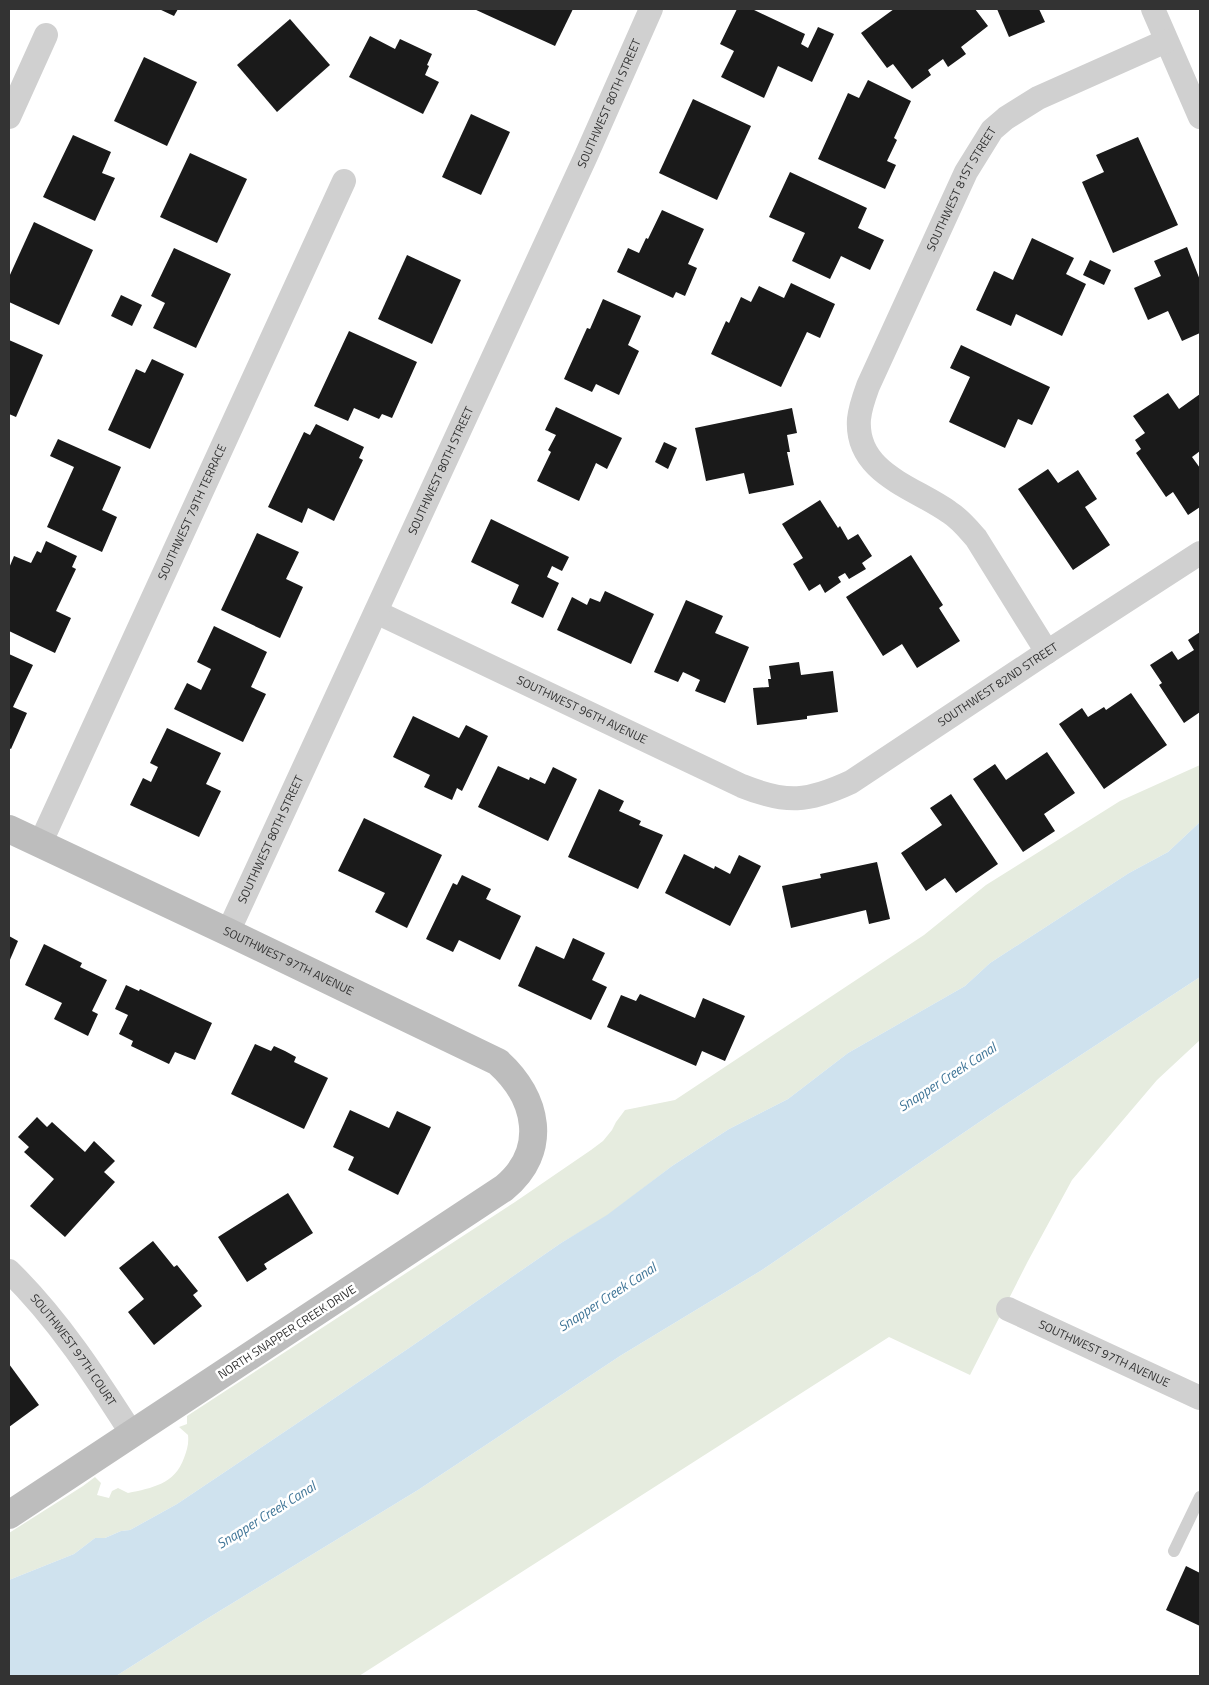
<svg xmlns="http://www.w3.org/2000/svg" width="1209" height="1685" viewBox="0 0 1209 1685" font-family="'Titillium Web',sans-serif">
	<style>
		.green { fill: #e6ecdf }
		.water { fill: #cfe2ee }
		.building { fill: #1a1a1a }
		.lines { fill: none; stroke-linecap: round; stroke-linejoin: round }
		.lane { stroke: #d0d0d0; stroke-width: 12 }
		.street { stroke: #d0d0d0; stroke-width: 24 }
		.secondary { stroke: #bdbdbd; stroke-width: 28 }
		.labels { text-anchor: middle; stroke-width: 5; stroke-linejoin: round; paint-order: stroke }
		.street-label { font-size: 12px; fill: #333; stroke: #fff }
		.water-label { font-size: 14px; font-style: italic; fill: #3f7597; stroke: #fff }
	</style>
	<rect width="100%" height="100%" fill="#fff"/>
	<g class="green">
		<path d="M1200 765V822L1168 852 1129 873 990 963 965 986 848 1053 788 1099 729 1129 672 1166 607 1216 561 1243 409 1348 177 1504 130 1530 121 1531 105 1538H95L74 1554 9 1580V1533L83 1486 95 1477 101 1483 97 1495 109 1498 112 1491 118 1488 128 1493C152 1488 175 1484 184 1458 187 1450 189 1444 188 1435L179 1427 187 1424V1416L515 1202 591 1150 603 1141 612 1130 616 1122 625 1110 675 1100 924 935 986 885 1120 801Z"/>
		<polygon points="1200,977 1200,1040 1157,1080 1072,1180 1028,1261 970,1375 889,1337 359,1676 116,1676 200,1623 418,1490 620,1356 762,1270 1000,1108"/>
	</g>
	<polygon class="water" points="1200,822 1200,977 1000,1108 762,1270 620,1356 418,1490 200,1623 116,1676 9,1676 9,1580 74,1554 95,1538 105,1538 121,1531 130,1530 177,1504 409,1348 561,1243 607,1215 672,1166 729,1129 788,1099 848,1053 965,986 990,963 1129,873 1168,852"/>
	<g class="building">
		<polygon points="159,9 178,9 174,16"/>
		<polygon points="474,9 573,9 555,46"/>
		<polygon points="737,9 752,9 805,34 801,44 808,48 818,27 834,34 812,82 778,66 764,98 721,77 734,51 720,44"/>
		<polygon points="894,9 975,9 988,26 961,47 966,54 948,67 943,59 928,70 931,75 912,89 893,64 887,68 861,33"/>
		<polygon points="997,9 1039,9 1045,22 1009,37"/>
		<polygon points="290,19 330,65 277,112 237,65"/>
		<polygon points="370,36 395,49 400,39 432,54 427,65 429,66 425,75 439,82 423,114 349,77"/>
		<polygon points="144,57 197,82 167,146 114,121"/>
		<polygon points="868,80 911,101 894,138 897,140 887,161 896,165 885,189 818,159 848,93 859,98"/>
		<polygon points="693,99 751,126 717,200 659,173"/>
		<polygon points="471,114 510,132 481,195 442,177"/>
		<polygon points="73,135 111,152 102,173 115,178 95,221 43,197"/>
		<polygon points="1138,137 1178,225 1113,253 1082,182 1104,172 1096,155"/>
		<polygon points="190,153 247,179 217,243 160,217"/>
		<polygon points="790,172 867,208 858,228 884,240 870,270 841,256 830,279 792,261 805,233 769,217"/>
		<polygon points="662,210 704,229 688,264 697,268 685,296 676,292 673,298 617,272 628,248 639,253 646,238 648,239"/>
		<polygon points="34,222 93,250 59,325 9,302 9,277"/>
		<polygon points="1032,238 1074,258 1066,274 1086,284 1062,336 1016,314 1011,326 976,310 994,271 1013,280"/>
		<polygon points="1187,247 1200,280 1200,333 1182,341 1168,311 1148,320 1134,288 1161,276 1154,261"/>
		<polygon points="174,248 231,274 196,348 153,328 165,303 151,296"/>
		<polygon points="407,255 461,280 432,344 378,319"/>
		<polygon points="1090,260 1111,270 1104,285 1083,275"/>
		<polygon points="791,283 835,304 820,338 807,332 781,387 711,354 726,321 729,323 741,297 751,302 759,286 784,298"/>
		<polygon points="121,295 142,305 132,326 111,316"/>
		<polygon points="603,299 641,316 628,345 639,351 619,395 596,384 592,392 564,379 587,328 590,329"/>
		<polygon points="349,331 417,362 392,418 382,414 379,419 354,408 348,421 314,406"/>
		<polygon points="9,340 43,355 16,417 9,414"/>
		<polygon points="961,345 1050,387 1032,425 1018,419 1005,448 949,422 970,377 950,368"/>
		<polygon points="152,359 184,374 150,449 108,430 136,369 145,373"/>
		<polygon points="1168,393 1179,409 1200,394 1200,451 1192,457 1200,468 1200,474 1199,475 1200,477 1200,507 1188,515 1173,492 1166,497 1136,453 1141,449 1135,440 1145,433 1133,416"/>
		<polygon points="556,407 622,438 607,469 596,463 579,501 537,481 551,452 548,450 556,435 545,430"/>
		<polygon points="792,408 797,433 787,435 790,452 787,452 794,485 749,494 744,473 706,481 695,428"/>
		<polygon points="316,424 364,447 359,458 363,460 334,521 308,508 302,523 268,507 304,432 310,435"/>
		<polygon points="58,439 121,467 102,510 117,517 102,552 47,527 74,467 50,456"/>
		<polygon points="664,442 677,448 668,469 655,462"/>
		<polygon points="1048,469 1058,483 1078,470 1097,499 1085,507 1110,545 1073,570 1018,489"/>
		<polygon points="820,500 838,528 840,526 848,540 858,534 872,556 862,563 866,569 849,579 845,573 838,577 841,582 825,593 820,584 809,591 793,564 803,558 782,524"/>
		<polygon points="491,519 569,557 562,571 552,566 547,577 559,583 543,618 511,603 519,585 471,562"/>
		<polygon points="257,533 299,552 286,579 303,587 280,638 221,610"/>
		<polygon points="46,541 77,556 72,567 76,569 56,611 71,618 55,653 9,631 10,607 9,607 9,568 14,556 31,563 37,551 41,553"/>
		<polygon points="911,555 943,605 939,608 960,641 917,668 902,644 883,656 846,597"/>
		<polygon points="605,591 654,614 631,664 557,630 572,597 587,605 590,598 600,602"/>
		<polygon points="686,600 723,616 715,633 749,647 725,703 695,691 700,680 683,672 678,682 654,672"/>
		<polygon points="214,626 267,652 251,687 266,694 243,742 174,709 187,683 201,690 211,669 197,662"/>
		<polygon points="1200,632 1200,712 1184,723 1159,685 1162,683 1150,665 1172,651 1178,660 1194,650 1188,640"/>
		<polygon points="9,654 33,665 13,707 27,713 11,749 9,748"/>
		<polygon points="799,662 801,675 833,671 838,712 807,716 807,719 757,725 753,688 769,687 768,679 771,679 769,666"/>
		<polygon points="1131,693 1167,745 1104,789 1059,724 1082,708 1088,717 1104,707 1106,710"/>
		<polygon points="413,716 459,738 466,725 488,736 462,791 457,788 452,800 424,787 430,775 393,757"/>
		<polygon points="167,728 221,753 206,784 221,791 199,837 130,805 143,778 151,782 158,767 150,763"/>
		<polygon points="1047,752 1075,793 1044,814 1055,831 1023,852 973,779 995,764 1006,780"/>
		<polygon points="498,766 529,780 530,777 545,784 553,767 577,779 548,841 478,807"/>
		<polygon points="599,789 624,801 619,811 641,821 639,825 663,835 638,889 568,857"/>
		<polygon points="951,794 998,864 956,893 945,878 926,891 901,853 942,825 930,808"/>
		<polygon points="364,818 442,855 407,928 375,912 385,893 338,871"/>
		<polygon points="684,854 714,869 715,866 730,874 739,855 761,866 730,926 665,893"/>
		<polygon points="877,862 890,919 869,924 866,910 791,928 782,886 821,878 820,874"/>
		<polygon points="462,875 491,889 486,899 521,916 500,960 459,940 453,952 426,939 453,883 457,885"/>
		<polygon points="9,936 18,941 9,962"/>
		<polygon points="573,938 605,953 592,980 607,987 591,1020 518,986 536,946 564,959"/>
		<polygon points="44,944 82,963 80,967 107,980 92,1011 98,1014 88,1036 54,1019 62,1003 25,985"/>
		<polygon points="126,985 139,991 140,989 212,1023 195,1060 175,1052 169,1064 131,1046 133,1041 119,1034 128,1015 115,1009"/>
		<polygon points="640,994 695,1018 703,998 745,1016 725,1061 702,1051 696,1066 607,1027 621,995 636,1001"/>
		<polygon points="255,1044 271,1051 274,1046 285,1051 296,1057 294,1062 328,1078 304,1129 231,1094"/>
		<polygon points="350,1110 389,1128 397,1111 431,1127 398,1195 348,1170 354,1157 333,1147"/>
		<polygon points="37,1117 47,1127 52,1122 85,1152 94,1141 115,1161 104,1172 115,1182 65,1237 30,1206 54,1179 24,1152 29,1147 18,1137"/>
		<polygon points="288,1193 313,1233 264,1264 267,1269 247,1282 218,1237"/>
		<polygon points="153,1241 174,1267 177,1265 198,1291 193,1295 202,1306 154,1345 128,1312 144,1299 119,1268"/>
		<polygon points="9,1364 39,1405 9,1427"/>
		<polygon points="1186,1566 1200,1573 1200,1626 1166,1610"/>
	</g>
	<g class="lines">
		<polyline class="lane" points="1174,1551 1200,1497"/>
		<g class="street">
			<polyline points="1153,9 1200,117"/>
			<polyline points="9,117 46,35"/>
			<path id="s1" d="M376 612 742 786C787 804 808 802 851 782L1047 652 1200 553"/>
			<path id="s2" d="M1047 652 976 538C968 529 960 519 949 512 914 487 855 473 859 419 860 408 864 397 868 386L966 172 992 130 1006 118 1038 98 1166 41"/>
			<path id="s3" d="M40 844 344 181"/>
			<path id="s4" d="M228 932 586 156 651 9"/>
			<path id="s5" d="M9 1271C58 1319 95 1376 132 1434"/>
			<path id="s6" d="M1008 1309 1200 1398"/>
		</g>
		<path class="secondary" id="s7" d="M9 829 228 932 498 1062C538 1098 549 1151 504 1188L9 1515"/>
	</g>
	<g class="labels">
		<g class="street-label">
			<text dy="4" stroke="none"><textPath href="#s4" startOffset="912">SOUTHWEST 80TH STREET</textPath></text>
			<text dy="4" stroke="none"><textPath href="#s2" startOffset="562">SOUTHWEST 81ST STREET</textPath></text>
			<text dy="4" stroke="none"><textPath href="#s4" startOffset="508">SOUTHWEST 80TH STREET</textPath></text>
			<text dy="4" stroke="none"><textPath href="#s3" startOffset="365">SOUTHWEST 79TH TERRACE</textPath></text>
			<text dy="4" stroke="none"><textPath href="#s1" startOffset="695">SOUTHWEST 82ND STREET</textPath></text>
			<text dy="4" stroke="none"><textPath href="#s1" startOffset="228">SOUTHWEST 96TH AVENUE</textPath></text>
			<text dy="4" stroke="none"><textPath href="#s4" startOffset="102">SOUTHWEST 80TH STREET</textPath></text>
			<text dy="4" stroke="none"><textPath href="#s7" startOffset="309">SOUTHWEST 97TH AVENUE</textPath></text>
			<text transform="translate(287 1332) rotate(-33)" y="4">NORTH SNAPPER CREEK DRIVE</text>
			<text dy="4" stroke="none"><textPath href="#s5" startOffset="102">SOUTHWEST 97TH COURT</textPath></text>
			<text dy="4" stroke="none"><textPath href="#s6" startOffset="106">SOUTHWEST 97TH AVENUE</textPath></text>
		</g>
		<g class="water-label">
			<text transform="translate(947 1077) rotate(-33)" y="5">Snapper Creek Canal</text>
			<text transform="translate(607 1297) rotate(-33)" y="5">Snapper Creek Canal</text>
			<text transform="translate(266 1515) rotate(-32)" y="5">Snapper Creek Canal</text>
		</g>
	</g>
	<rect width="1209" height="1685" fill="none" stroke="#333333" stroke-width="20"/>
</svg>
